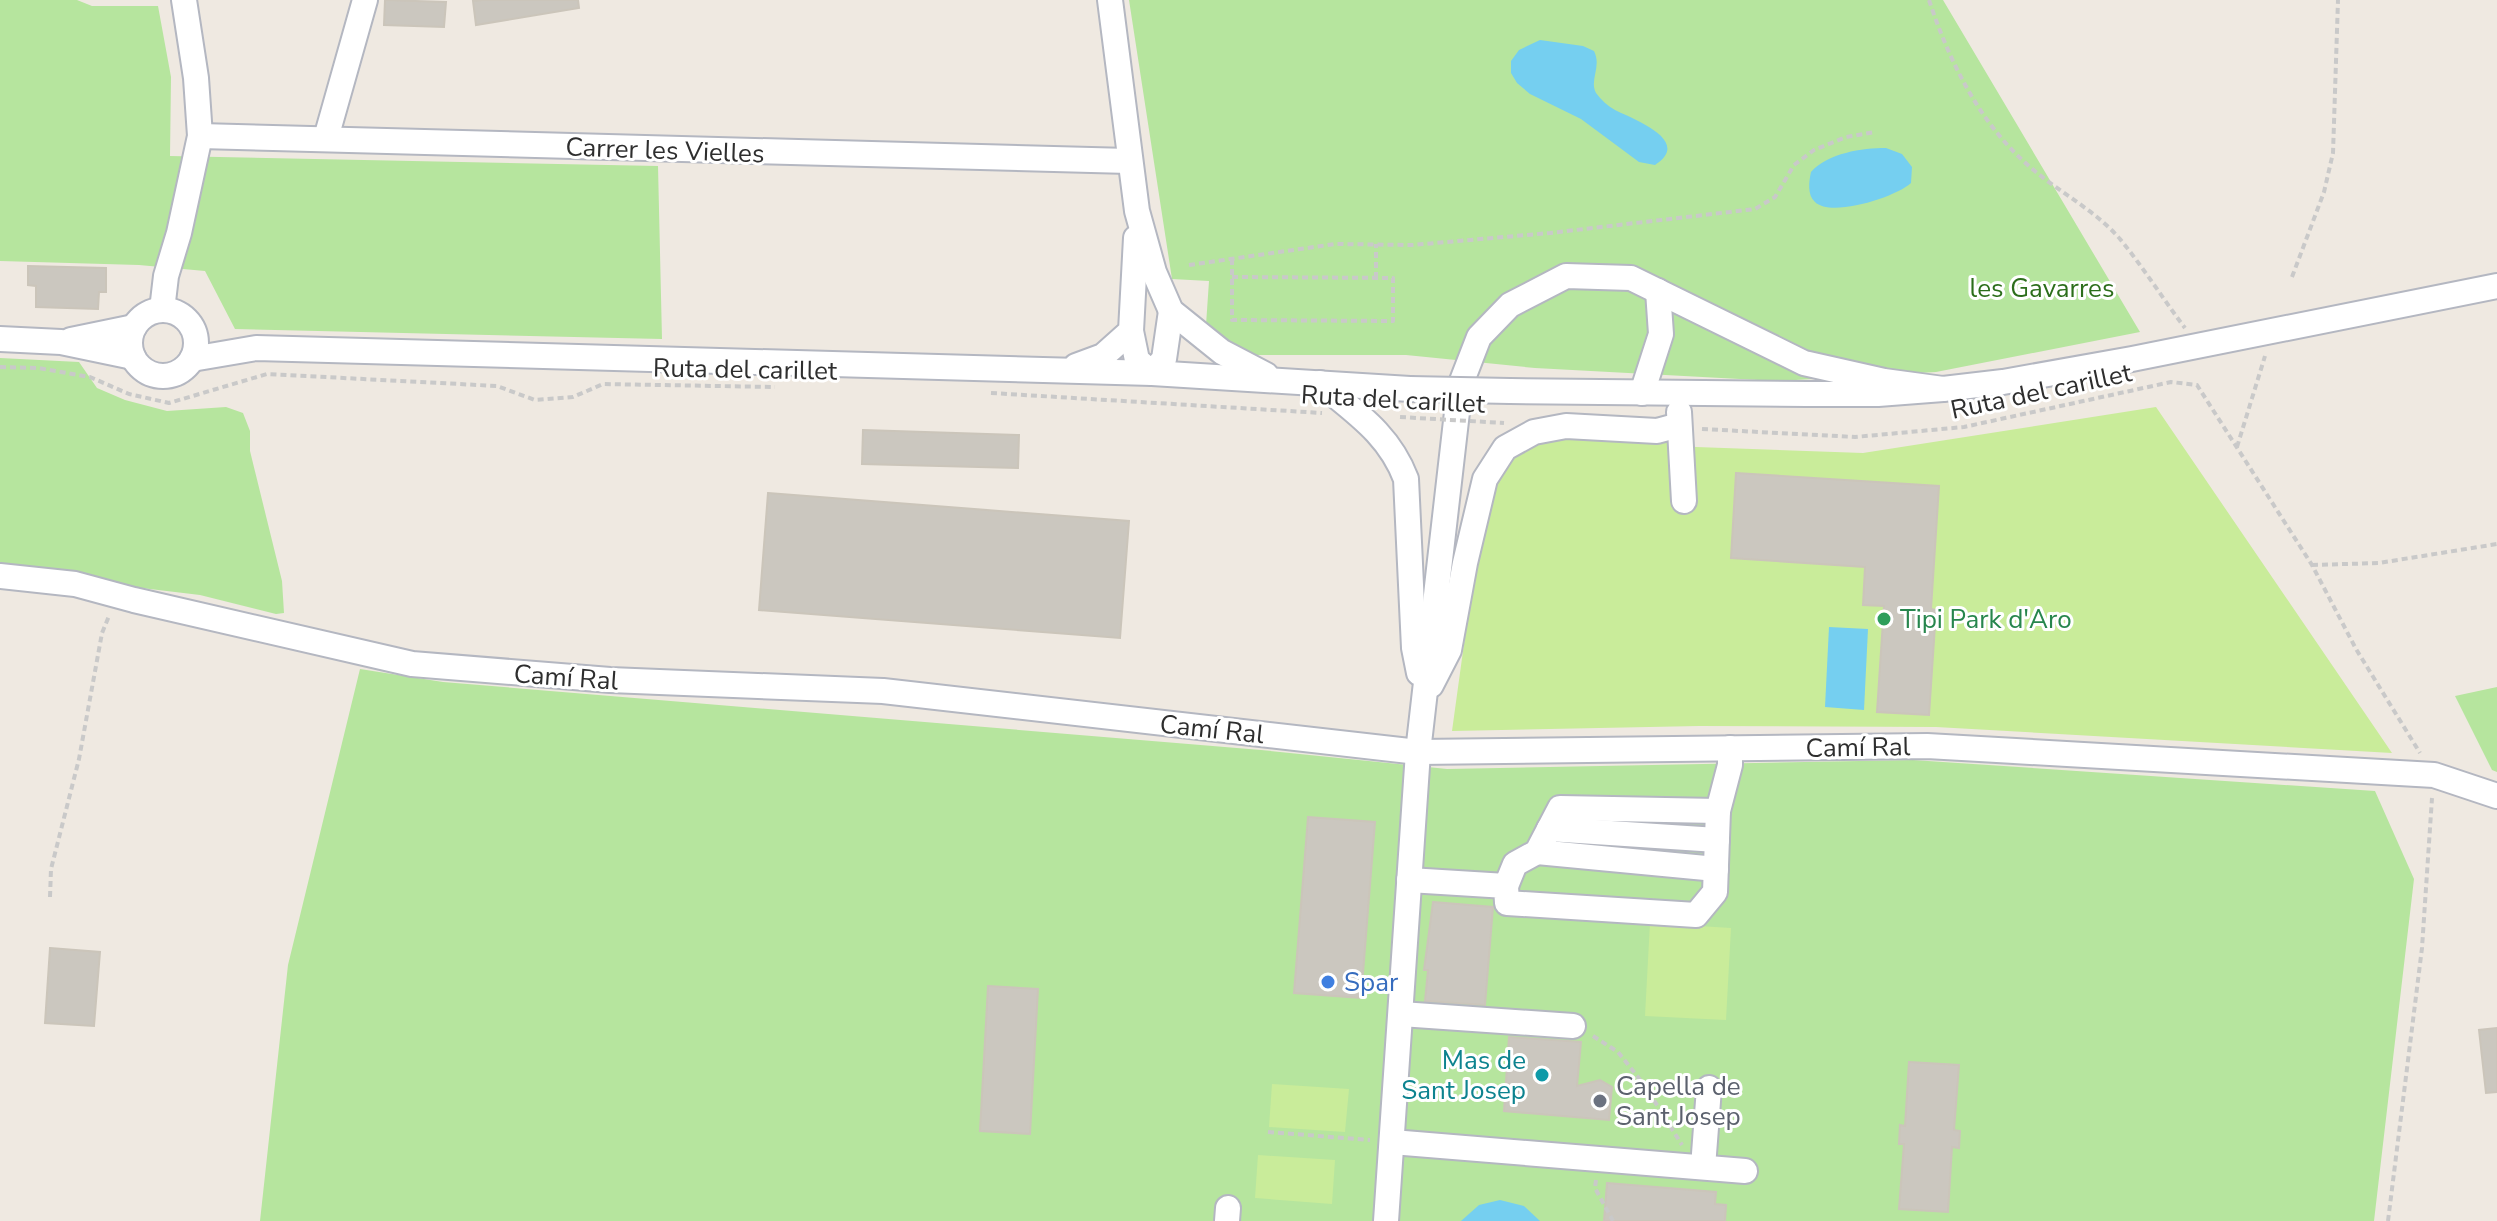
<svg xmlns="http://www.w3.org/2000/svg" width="2497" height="1221" viewBox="0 0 2497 1221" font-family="'Nunito Sans',sans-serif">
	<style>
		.green { fill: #b6e59e }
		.pitch { fill: #c9ec9a }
		.water { fill: #75cff0 }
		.building { fill: #cbc7bf; stroke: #cbc5ba; stroke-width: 2 }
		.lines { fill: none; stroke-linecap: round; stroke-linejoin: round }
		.minor-casing { stroke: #b4b7c1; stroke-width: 28 }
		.path { stroke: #c9c9c9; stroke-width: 4; stroke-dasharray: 6 4; stroke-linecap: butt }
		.minor { stroke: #fff; stroke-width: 24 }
		.minor-bridge-casing { stroke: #b4b7c1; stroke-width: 28; stroke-linecap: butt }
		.path-bridge { stroke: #c9c9c9; stroke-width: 4; stroke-dasharray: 6 4; stroke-linecap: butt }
		.minor-bridge { stroke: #fff; stroke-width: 24 }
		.leisure-dot { fill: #2e9e5b; stroke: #fff; stroke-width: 3 }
		.shop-dot { fill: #3f7fe0; stroke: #fff; stroke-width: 3 }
		.culture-dot { fill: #0f9aa8; stroke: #fff; stroke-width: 3 }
		.worship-dot { fill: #6b7280; stroke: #fff; stroke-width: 3 }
		.labels { text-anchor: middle; stroke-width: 6; stroke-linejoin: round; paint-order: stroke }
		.street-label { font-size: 26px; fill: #2e2e2e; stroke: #fff }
		.park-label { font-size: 26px; fill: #2c6e1b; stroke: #fff }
		.leisure-label { font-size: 26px; fill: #27864d; stroke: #fff; text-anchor: start }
		.shop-label { font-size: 26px; fill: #366cbe; stroke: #fff; text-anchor: start }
		.culture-label { font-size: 26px; fill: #0d838f; stroke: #fff; text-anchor: end }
		.worship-label { font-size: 26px; fill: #5b616d; stroke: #fff; text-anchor: start }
	</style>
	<rect width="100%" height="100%" fill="#efe9e1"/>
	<g class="green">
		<polygon points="0,0 77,0 92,6 158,6 171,77 170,156 658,166 662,339 235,329 205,271 139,265 0,261"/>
		<polygon points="1129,0 1943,0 2140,332 1936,372 1777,381 1535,368 1406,355 1249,355 1206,325 1209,281 1172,279"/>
		<polygon points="0,358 79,362 97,388 125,400 167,411 226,407 243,413 250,431 250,451 282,581 284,613 276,614 200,595 0,571"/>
		<polygon points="360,669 443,682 1261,750 1447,769 1913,760 2375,791 2414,879 2374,1221 260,1221 288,965"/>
		<polygon points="2497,687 2497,772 2492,770 2455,696"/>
	</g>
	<g class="pitch">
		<polygon points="2156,407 2392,753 1936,727 1699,726 1452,731 1482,513 1510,460 1551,435 1641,437 1696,447 1863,453"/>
		<polygon points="1650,923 1731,928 1726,1020 1645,1016"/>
		<polygon points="1272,1084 1349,1089 1345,1132 1269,1127"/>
		<polygon points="1258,1155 1335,1160 1332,1204 1255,1198"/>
	</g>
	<g class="water">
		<path d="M1540 40 1583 46 1594 51C1602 67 1589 80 1596 93 1601 100 1608 106 1615 110 1630 118 1694 140 1655 165L1639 162 1581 119 1530 94 1517 83 1511 73V61L1519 50Z"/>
		<path d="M1886 148 1902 154 1912 167 1911 183C1896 197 1831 218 1815 202 1807 195 1809 181 1811 172 1828 153 1862 148 1886 148Z"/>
		<polygon points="1829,627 1868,629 1864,710 1825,707"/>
		<polygon points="1500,1200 1524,1206 1540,1221 1461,1221 1479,1205"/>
	</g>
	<g class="building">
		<polygon points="385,0 446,2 444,27 384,25"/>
		<polygon points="483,0 578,0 579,8 476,25 473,1"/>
		<polygon points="28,266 106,268 106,292 99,292 98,309 36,307 36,286 28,285"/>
		<polygon points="863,430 1019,435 1018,468 862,464"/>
		<polygon points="1736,473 1939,486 1931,609 1936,610 1929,715 1877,712 1884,606 1863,605 1865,567 1731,558"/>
		<polygon points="768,493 1129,521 1120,638 759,610"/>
		<polygon points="1308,817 1375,822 1361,998 1294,993"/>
		<polygon points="1433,902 1493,907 1485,1005 1425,1001 1428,970 1424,970"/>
		<polygon points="50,948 100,952 94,1026 45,1023"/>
		<polygon points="988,986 1038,989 1030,1134 980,1131"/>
		<polygon points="2497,1028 2497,1092 2486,1093 2479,1030"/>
		<polygon points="1509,1037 1581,1042 1577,1086 1600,1080 1612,1087 1609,1120 1504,1111"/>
		<polygon points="1909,1062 1959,1065 1954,1130 1960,1131 1959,1148 1952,1147 1948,1212 1899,1209 1904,1144 1899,1144 1900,1125 1905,1126"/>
		<polygon points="1607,1183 1716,1192 1715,1204 1726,1205 1725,1221 1604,1221"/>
	</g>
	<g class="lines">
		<defs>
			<g id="minor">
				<polyline points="1110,0 1137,211 1154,272 1171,311 1222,352 1266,375"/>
				<polyline points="200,136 1129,161"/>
				<polyline points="326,138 365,0"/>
				<circle cx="163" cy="343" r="33"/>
				<polyline points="162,310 166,276 179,233 200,136 196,78 184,0"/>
				<polyline points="1131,331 1137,360 1152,373 1164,359 1171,311"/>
				<polyline points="0,339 61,342 133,357"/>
				<polyline points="71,340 134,327"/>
				<polyline points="192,359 256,348 1152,373 1410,389"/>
				<polyline points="1076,366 1103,356 1131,331 1136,238"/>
				<path d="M1320 383C1356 413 1389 434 1406 479L1414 648 1419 673"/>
				<polyline points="1510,391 1807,394 1878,394 1943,389 2003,382 2132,359 2497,286"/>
				<polyline points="1642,393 1661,334 1658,291"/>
				<polyline points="1679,412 1684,501"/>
				<polyline points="0,576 75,584 134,600 412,664 610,680 883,691 1418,752 1927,746 2434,775 2497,796"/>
				<polyline points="1431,685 1449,650 1465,563 1485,479 1505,448 1534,432 1566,426 1657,431 1679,425"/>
				<polyline points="1549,829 1717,840"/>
				<polyline points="1537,852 1716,869"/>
				<polyline points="1409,880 1506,886 1507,903 1696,915 1715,892 1718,811 1730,765 1730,748"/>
				<polyline points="1506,886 1515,864 1537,852 1560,808 1718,811"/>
				<polyline points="1401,1014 1573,1026"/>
				<polyline points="1392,1142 1745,1171"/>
				<polyline points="1703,1167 1709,1088"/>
				<polyline points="1227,1221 1228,1208"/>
				<polyline points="1386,1221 1418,752 1460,386 1479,337 1510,305 1566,276 1631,278 1804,363 1884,381 1943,389"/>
			</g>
		</defs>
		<use href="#minor" class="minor-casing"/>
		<g class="path">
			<path d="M1929 0C1949 61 1980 124 2029 166 2058 192 2094 209 2120 239 2143 267 2163 299 2185 328"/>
			<polyline points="1232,259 1232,320 1393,321 1393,278 1232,277"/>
			<polyline points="1189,265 1335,244 1412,245 1550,233 1755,209 1775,197 1794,165 1814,150 1846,137 1875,132"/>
			<polyline points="2292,277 2324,192 2333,153 2338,0"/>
			<polyline points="1376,278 1376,244"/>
			<polyline points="0,367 38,368 90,377 129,394 169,403 267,374 497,386 535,400 573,397 603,384 775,387"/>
			<polyline points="991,393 1322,413"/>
			<polyline points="1702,429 1855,437 1964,427 2171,382 2197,385 2312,565 2356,649 2420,753"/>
			<polyline points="2237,447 2265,356"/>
			<polyline points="2312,565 2379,563 2497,544"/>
			<polyline points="50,897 51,869 79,759 102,633 109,616"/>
			<polyline points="1593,1036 1618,1052 1645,1086 1682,1145"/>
			<polyline points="1268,1132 1370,1140"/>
			<polyline points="1596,1180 1595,1188 1613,1221"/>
			<polyline points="2388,1221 2422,948 2432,798"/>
		</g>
		<use href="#minor" class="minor"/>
		<defs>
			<polyline id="minor-bridge" points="1410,389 1510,391"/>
		</defs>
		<use href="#minor-bridge" class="minor-bridge-casing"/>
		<polyline class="path-bridge" points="1400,417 1504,423"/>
		<use href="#minor-bridge" class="minor-bridge"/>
	</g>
	<circle class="leisure-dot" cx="1884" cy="619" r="8"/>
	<circle class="shop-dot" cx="1328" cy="982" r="8"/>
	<circle class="culture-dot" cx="1542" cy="1075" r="8"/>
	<circle class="worship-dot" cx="1600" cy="1101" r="8"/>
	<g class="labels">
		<g class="street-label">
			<text transform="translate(665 150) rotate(2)" y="9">Carrer les Vielles</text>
			<text transform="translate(745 369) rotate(1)" y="9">Ruta del carillet</text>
			<text transform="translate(2041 391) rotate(-12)" y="9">Ruta del carillet</text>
			<text transform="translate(1393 399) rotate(3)" y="9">Ruta del carillet</text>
			<text transform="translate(566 677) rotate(4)" y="9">Camí Ral</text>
			<text transform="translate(1212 729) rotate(6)" y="9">Camí Ral</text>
			<text transform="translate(1858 747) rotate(-1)" y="9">Camí Ral</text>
		</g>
		<g class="park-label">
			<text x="2042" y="297">les Gavarres</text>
		</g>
		<g class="leisure-label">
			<text x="1900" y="628">Tipi Park d'Aro</text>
		</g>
		<g class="shop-label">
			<text x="1344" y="991">Spar</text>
		</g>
		<g class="culture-label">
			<text x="1526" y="1069">Mas de<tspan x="1526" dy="30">Sant Josep</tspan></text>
		</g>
		<g class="worship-label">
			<text x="1616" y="1095">Capella de<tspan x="1616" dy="30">Sant Josep</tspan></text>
		</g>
	</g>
</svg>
